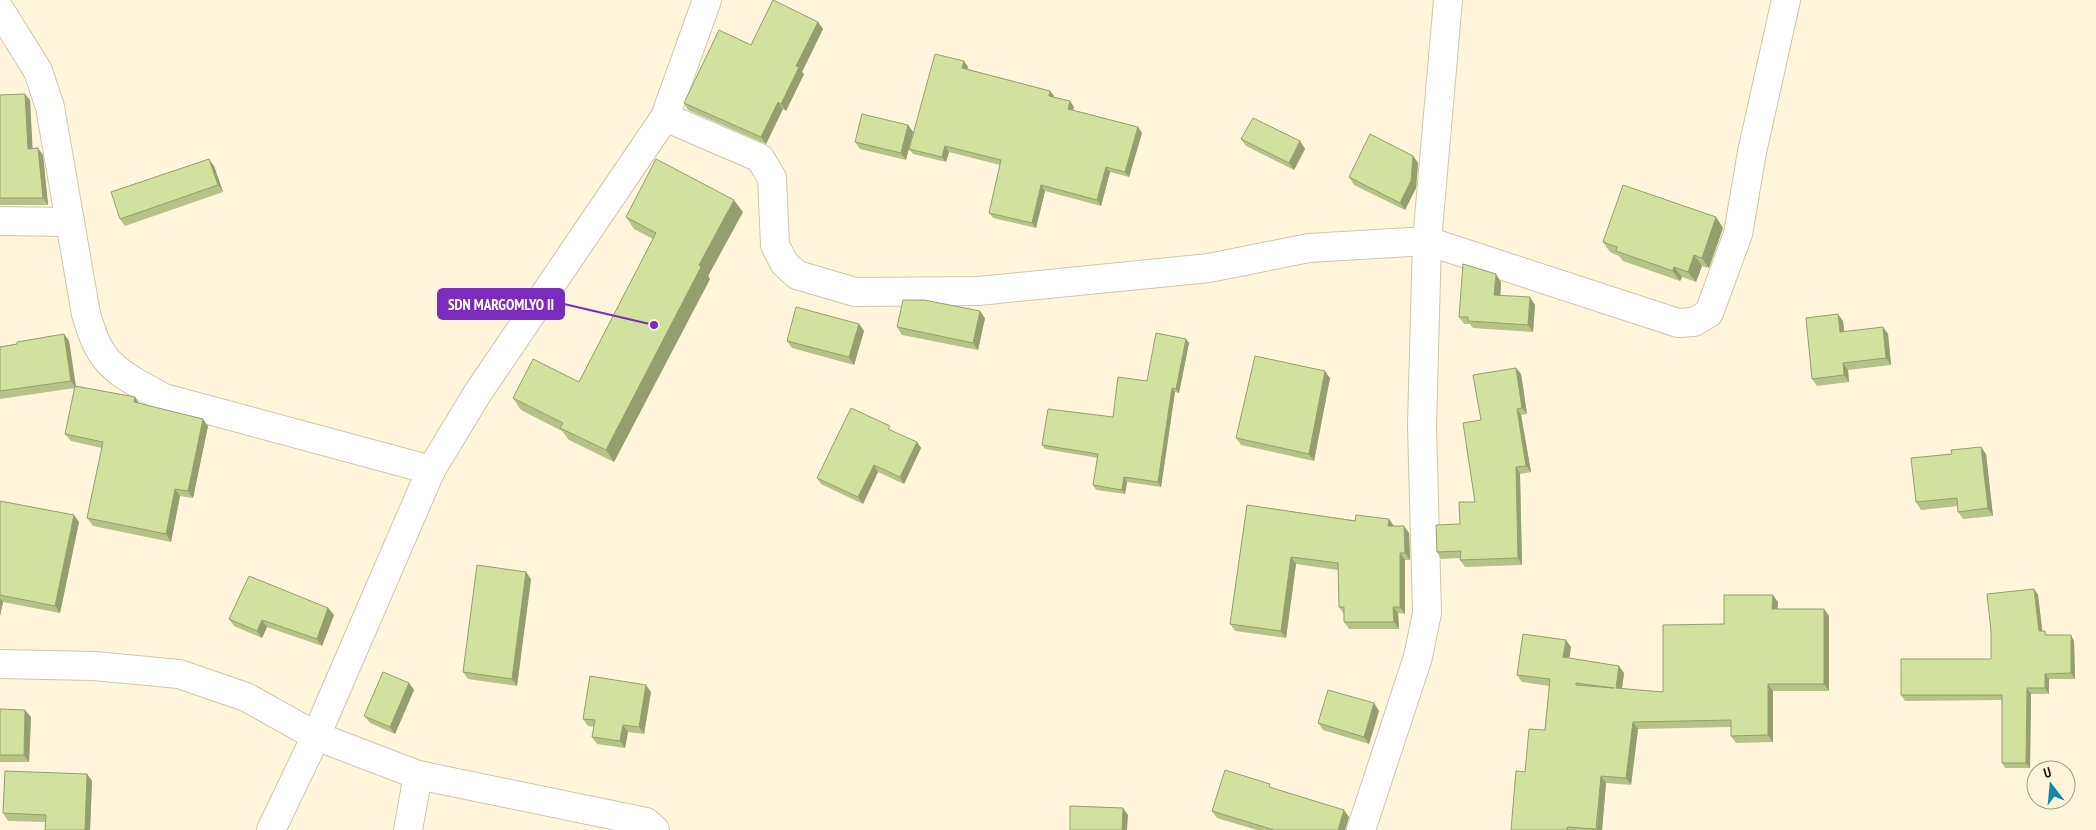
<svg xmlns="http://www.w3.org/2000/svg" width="2096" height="830" viewBox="0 0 2096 830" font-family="'PT Sans Narrow',sans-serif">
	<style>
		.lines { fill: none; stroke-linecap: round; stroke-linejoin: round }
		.minor-casing { stroke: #cec5ab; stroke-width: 30 }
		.minor { stroke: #fff; stroke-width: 28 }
		.wall { fill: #b5c288 }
		.shaded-wall { fill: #949e6f }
		.building { fill: #d3e19e; stroke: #949e6f; fill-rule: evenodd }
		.leader { fill: none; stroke: #7b2cbf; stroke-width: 2 }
		.callout-dot { fill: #7b2cbf; stroke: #fff5da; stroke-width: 2 }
		.callout { fill: #7b2cbf; stroke: #7b2cbf; stroke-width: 2 }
		.callout-label { font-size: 15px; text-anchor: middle; font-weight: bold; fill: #fff }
	</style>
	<rect width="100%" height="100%" fill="#fff5da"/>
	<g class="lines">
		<defs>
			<g id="minor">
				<path d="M0 10 38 71 50 107 86 314C91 330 96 348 108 361 122 377 145 387 164 398L431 470"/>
				<polyline points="665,117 760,158 772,178 775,245 784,263 797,275 855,292 978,291 1209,268 1309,248 1427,241 1678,323 1694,322 1709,313 1738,234 1752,152 1786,0"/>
				<polyline points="0,221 70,222"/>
				<polyline points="0,664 94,666 179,674 246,697 316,736 418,775 646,822 655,830"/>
				<polyline points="271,830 316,736 431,470 477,394 665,117 707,0"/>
				<polyline points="408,830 418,775"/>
				<polyline points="1361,830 1418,657 1427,613 1422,425 1427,241 1448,0"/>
			</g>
		</defs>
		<use href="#minor" class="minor-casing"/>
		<use href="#minor" class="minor"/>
	</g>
	<g class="wall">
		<polygon points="818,22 823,29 802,72 804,74 786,111 783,109 766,144 688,110 684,103"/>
		<polygon points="968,67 967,69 1050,91 1054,96 1054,97 1074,107 1073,110 1138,127 1142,133 1129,177 1110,172 1101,206 1045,191 1036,228 993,218 989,213 1000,165 949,152 946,162 913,154 909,149"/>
		<polygon points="0,95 30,100 32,149 43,155 48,205 0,205"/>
		<polygon points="908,125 913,132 906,160 860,149 855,142"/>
		<polygon points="1241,139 1300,141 1305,149 1294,170 1246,146"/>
		<polygon points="1413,156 1418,163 1416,188 1405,210 1354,185 1349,177"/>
		<polygon points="214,166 223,192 125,226 120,219"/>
		<polygon points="743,212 708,276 710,279 614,462 569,440 562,431 521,410 513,398 579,382 653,239 634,229 626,217"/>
		<polygon points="1716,217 1723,228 1709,268 1702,266 1696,282 1682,277 1680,281 1623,261 1619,256 1610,252 1603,242"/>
		<polygon points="1501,282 1500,295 1535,305 1533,332 1473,328 1470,324 1464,324 1459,317"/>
		<polygon points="985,318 978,350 902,335 897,327"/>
		<polygon points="1843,321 1844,332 1888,334 1891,365 1848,370 1849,382 1817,386 1812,379"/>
		<polygon points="859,324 864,331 854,365 792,348 787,341"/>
		<polygon points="64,334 69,341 76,386 139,403 208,426 193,498 180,496 171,542 93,526 87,518 102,448 71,441 65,434 75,388 0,399 0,347 17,344"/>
		<polygon points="1186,339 1189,343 1179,393 1175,392 1161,487 1127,482 1125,494 1096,490 1093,485 1098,458 1045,449 1042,445 1113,417"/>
		<polygon points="1516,368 1521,374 1527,414 1521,415 1531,472 1520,474 1522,565 1465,567 1460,560 1460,558 1441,559 1437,552 1460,524 1475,502"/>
		<polygon points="1330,378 1314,461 1241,445 1236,438"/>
		<polygon points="894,432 917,442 921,448 904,484 878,472 863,504 821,484 817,478"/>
		<polygon points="1986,454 1993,516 1963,519 1958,512 1958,506 1921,510 1916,502"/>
		<polygon points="0,501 79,522 60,613 3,602 0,616"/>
		<polygon points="1247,505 1394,526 1409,533 1410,560 1405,560 1405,614 1398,613 1399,629 1349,629 1344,622 1344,614 1339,607 1338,570 1296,564 1286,638 1235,631 1230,624"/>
		<polygon points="531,579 517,686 468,679 463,672"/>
		<polygon points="2034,589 2038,595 2042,631 2048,635 2074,641 2075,679 2049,679 2049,694 2031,694 2030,768 2005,768 2002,763 2002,700 1905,701 1901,695 1991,659"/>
		<polygon points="1778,602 1777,609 1824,609 1829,616 1829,691 1773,691 1773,742 1736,743 1731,736 1731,727 1638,729 1631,785 1606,783 1602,830 1511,830 1525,772 1545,730 1549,686 1522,682 1517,675 1571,647 1569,658 1624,673 1622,689 1663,692 1724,624"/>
		<polygon points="328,608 334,615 322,646 267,627 262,638 234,626 229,619"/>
		<polygon points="409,683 414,690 395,734 370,723 364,716"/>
		<polygon points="651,692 644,734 628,732 625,748 597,744 592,737 594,727 588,726 583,719"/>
		<polygon points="1374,703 1379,711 1369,744 1323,730 1318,723"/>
		<polygon points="0,709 31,717 29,762 0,762"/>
		<polygon points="87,774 92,781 90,830 45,830 45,822 8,821 3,813"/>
		<polygon points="1273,788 1349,817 1345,830 1257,830 1217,818 1212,811"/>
	</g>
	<g class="shaded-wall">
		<polygon points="818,22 823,29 802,72 804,74 786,111 781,104 796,66"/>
		<polygon points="964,61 968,67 966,74 962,68"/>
		<polygon points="1050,91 1054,96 1053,102 1049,96"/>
		<polygon points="25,94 30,100 33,156 28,149"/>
		<polygon points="1070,101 1074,107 1072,114 1068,109"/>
		<polygon points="778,102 783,109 766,144 761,137"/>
		<polygon points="908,125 913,132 906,160 901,153"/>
		<polygon points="1138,127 1142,133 1129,177 1125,172"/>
		<polygon points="1300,141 1305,149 1294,170 1289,163"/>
		<polygon points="945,146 949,152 946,162 942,157"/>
		<polygon points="38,148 43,155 48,205 43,198"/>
		<polygon points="1413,156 1418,163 1416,188 1405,210 1400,203"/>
		<polygon points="209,159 214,166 223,192 218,185"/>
		<polygon points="1106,167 1110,172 1101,206 1097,200"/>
		<polygon points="1041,185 1045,191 1036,228 1032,223"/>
		<polygon points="734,200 743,212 708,276 710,279 614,462 606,450 699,265"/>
		<polygon points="1716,217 1723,228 1709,268 1702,258"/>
		<polygon points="1694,255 1702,266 1696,282 1688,272"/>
		<polygon points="1674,267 1682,277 1680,281 1673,271"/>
		<polygon points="1496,274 1501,282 1500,302 1494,295"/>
		<polygon points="1530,297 1535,305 1533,332 1528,325"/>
		<polygon points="980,311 985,318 978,350 973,343"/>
		<polygon points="1838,314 1843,321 1845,339 1840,332"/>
		<polygon points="859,324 864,331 854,365 849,357"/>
		<polygon points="1883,327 1888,334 1891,365 1886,358"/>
		<polygon points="64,334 69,341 76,388 71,381"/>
		<polygon points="1186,339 1189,343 1179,393 1176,389"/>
		<polygon points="1843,363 1848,370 1849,382 1844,375"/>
		<polygon points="1516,368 1521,374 1527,414 1522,408"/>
		<polygon points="1325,371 1330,378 1314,461 1309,454"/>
		<polygon points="1172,388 1175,392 1161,487 1158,482"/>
		<polygon points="135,397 140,405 134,402"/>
		<polygon points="1517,409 1521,415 1531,472 1526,466"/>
		<polygon points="203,419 208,426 193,498 188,491"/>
		<polygon points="917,442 921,448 904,484 900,477"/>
		<polygon points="1981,447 1986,454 1993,516 1988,508"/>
		<polygon points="874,465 878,472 863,504 858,497"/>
		<polygon points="1516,467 1520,474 1522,565 1518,558"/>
		<polygon points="1124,477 1127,482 1125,494 1122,490"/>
		<polygon points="175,489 180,496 171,542 166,534"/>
		<polygon points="74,515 79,522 60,613 55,606"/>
		<polygon points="1389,519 1394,526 1388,526"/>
		<polygon points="1404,526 1409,533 1410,560 1405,553"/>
		<polygon points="1400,553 1405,560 1405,614 1400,607"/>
		<polygon points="1291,557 1296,564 1286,638 1281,631"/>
		<polygon points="526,572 531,579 517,686 512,679"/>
		<polygon points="2034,589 2038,595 2043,636 2039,631"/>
		<polygon points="1773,595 1778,602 1777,617 1772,609"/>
		<polygon points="0,598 3,602 0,616"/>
		<polygon points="1393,607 1398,613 1399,629 1394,622"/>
		<polygon points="328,608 334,615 322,646 317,639"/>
		<polygon points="1824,609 1829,616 1829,691 1824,684"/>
		<polygon points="262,620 267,627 262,638 257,631"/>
		<polygon points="2071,635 2074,641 2075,679 2071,673"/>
		<polygon points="1566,640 1571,647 1568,665 1563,657"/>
		<polygon points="1619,666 1624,673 1621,695 1616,688"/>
		<polygon points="2045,674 2049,679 2049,694 2045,688"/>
		<polygon points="409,683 414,690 395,734 390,727"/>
		<polygon points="1768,684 1773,691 1773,742 1768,735"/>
		<polygon points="646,685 651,692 644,734 639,727"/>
		<polygon points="2027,688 2031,694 2030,768 2026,763"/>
		<polygon points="1374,703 1379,711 1369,744 1364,737"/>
		<polygon points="25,710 31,717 29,762 24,755"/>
		<polygon points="1633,722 1638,729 1631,785 1626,778"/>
		<polygon points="623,725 628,732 625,748 620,741"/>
		<polygon points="87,774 92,781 90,830 85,830"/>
		<polygon points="1601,776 1606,783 1602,830 1597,830"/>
		<polygon points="1123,808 1128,815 1127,830 1122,830"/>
		<polygon points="1344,810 1349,817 1345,830 1338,830"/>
	</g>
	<g class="building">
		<polygon points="773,0 818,22 796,66 799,67 781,104 778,102 761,137 684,103 719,30 751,45"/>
		<polygon points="935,54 964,61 962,68 1050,91 1049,96 1070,101 1068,109 1138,127 1125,172 1106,167 1097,200 1041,185 1032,223 989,213 1001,160 945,146 942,157 909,149"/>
		<polygon points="25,94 28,149 38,148 43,198 0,198 0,95"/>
		<polygon points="862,114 908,125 901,153 855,142"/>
		<polygon points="1253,118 1300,141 1289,163 1241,139"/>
		<polygon points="1370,134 1413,156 1411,181 1400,203 1349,177"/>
		<polygon points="209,159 218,185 120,219 111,192"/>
		<polygon points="656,159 734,200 699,265 701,267 606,450 560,428 563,423 513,398 533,359 579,382 656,233 626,217"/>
		<polygon points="1623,185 1716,217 1702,258 1694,255 1688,272 1674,267 1673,271 1616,251 1617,247 1603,242"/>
		<polygon points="1463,264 1496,274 1494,295 1530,297 1528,325 1468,321 1468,317 1459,317"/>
		<polygon points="903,300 924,300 980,311 973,343 897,327"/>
		<polygon points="796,307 859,324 849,357 787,341"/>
		<polygon points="1838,314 1840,332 1883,327 1886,358 1843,363 1844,375 1812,379 1806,318"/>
		<polygon points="1156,333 1186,339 1176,389 1172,388 1158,482 1124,477 1122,490 1093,485 1098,454 1042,445 1048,409 1113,417 1118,377 1147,381"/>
		<polygon points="64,334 71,381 0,391 0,347 17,344 17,342"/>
		<polygon points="1255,356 1325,371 1309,454 1236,438"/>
		<polygon points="1516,368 1522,408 1517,409 1526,466 1516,467 1518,558 1460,560 1461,551 1437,552 1436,525 1460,524 1459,502 1475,502 1463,423 1481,420 1473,375"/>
		<polygon points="75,386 135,397 134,402 203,419 188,491 175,489 166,534 87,518 103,442 65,434"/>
		<polygon points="851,408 890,426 888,429 917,442 900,477 874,465 858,497 817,478"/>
		<polygon points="1981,447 1988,508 1958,512 1957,498 1916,502 1911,458 1952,454 1951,450"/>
		<polygon points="0,501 74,515 55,606 0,595"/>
		<polygon points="1247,505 1355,521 1356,515 1389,519 1388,526 1404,526 1405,553 1400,553 1400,607 1393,607 1394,622 1344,622 1344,607 1339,607 1338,563 1291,557 1281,631 1230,624"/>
		<polygon points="477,565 526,572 512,679 463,672"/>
		<polygon points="249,576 328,608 317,639 262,620 257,631 229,619"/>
		<polygon points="2034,589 2039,631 2045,631 2045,635 2071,635 2071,673 2045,674 2045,688 2027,688 2026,763 2002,763 2002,695 1901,695 1901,659 1991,659 1991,631 1987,594"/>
		<path d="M1724 595H1773L1772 609H1824V684H1768V735L1731 736V720L1633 722 1626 778 1601 776 1596 829 1567 827V830H1511L1516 771 1525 772 1529 729 1545 730 1550 679 1517 675 1523 634 1566 640 1563 657 1619 666 1616 688 1663 692V625L1724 624ZM1576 683 1614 688 1576 685Z"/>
		<polygon points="383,672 409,683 390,727 364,716"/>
		<polygon points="590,676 646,685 639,727 623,725 620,741 592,737 595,720 583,719"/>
		<polygon points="1328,690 1374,703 1364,737 1318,723"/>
		<polygon points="0,709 25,710 24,755 0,755"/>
		<polygon points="1225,770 1270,784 1269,787 1344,810 1338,830 1274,830 1212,811"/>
		<polygon points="5,771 87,774 85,830 45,830 46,815 3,813"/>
		<polygon points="1070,806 1123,808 1122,830 1070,830"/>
	</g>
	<path class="leader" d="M654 325L564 304"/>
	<circle class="callout-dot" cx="654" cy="325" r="5"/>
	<rect class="callout" x="438" y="289" width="126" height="30" rx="5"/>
	<g class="callout-label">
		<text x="501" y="310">SDN MARGOMLYO II</text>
	</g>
	<g transform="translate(2051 785) rotate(344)"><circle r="24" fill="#fff5da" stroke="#a29b87"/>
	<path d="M0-4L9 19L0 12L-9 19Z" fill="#1388ac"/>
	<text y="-8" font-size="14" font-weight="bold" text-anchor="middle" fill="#16130a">U</text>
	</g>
</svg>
